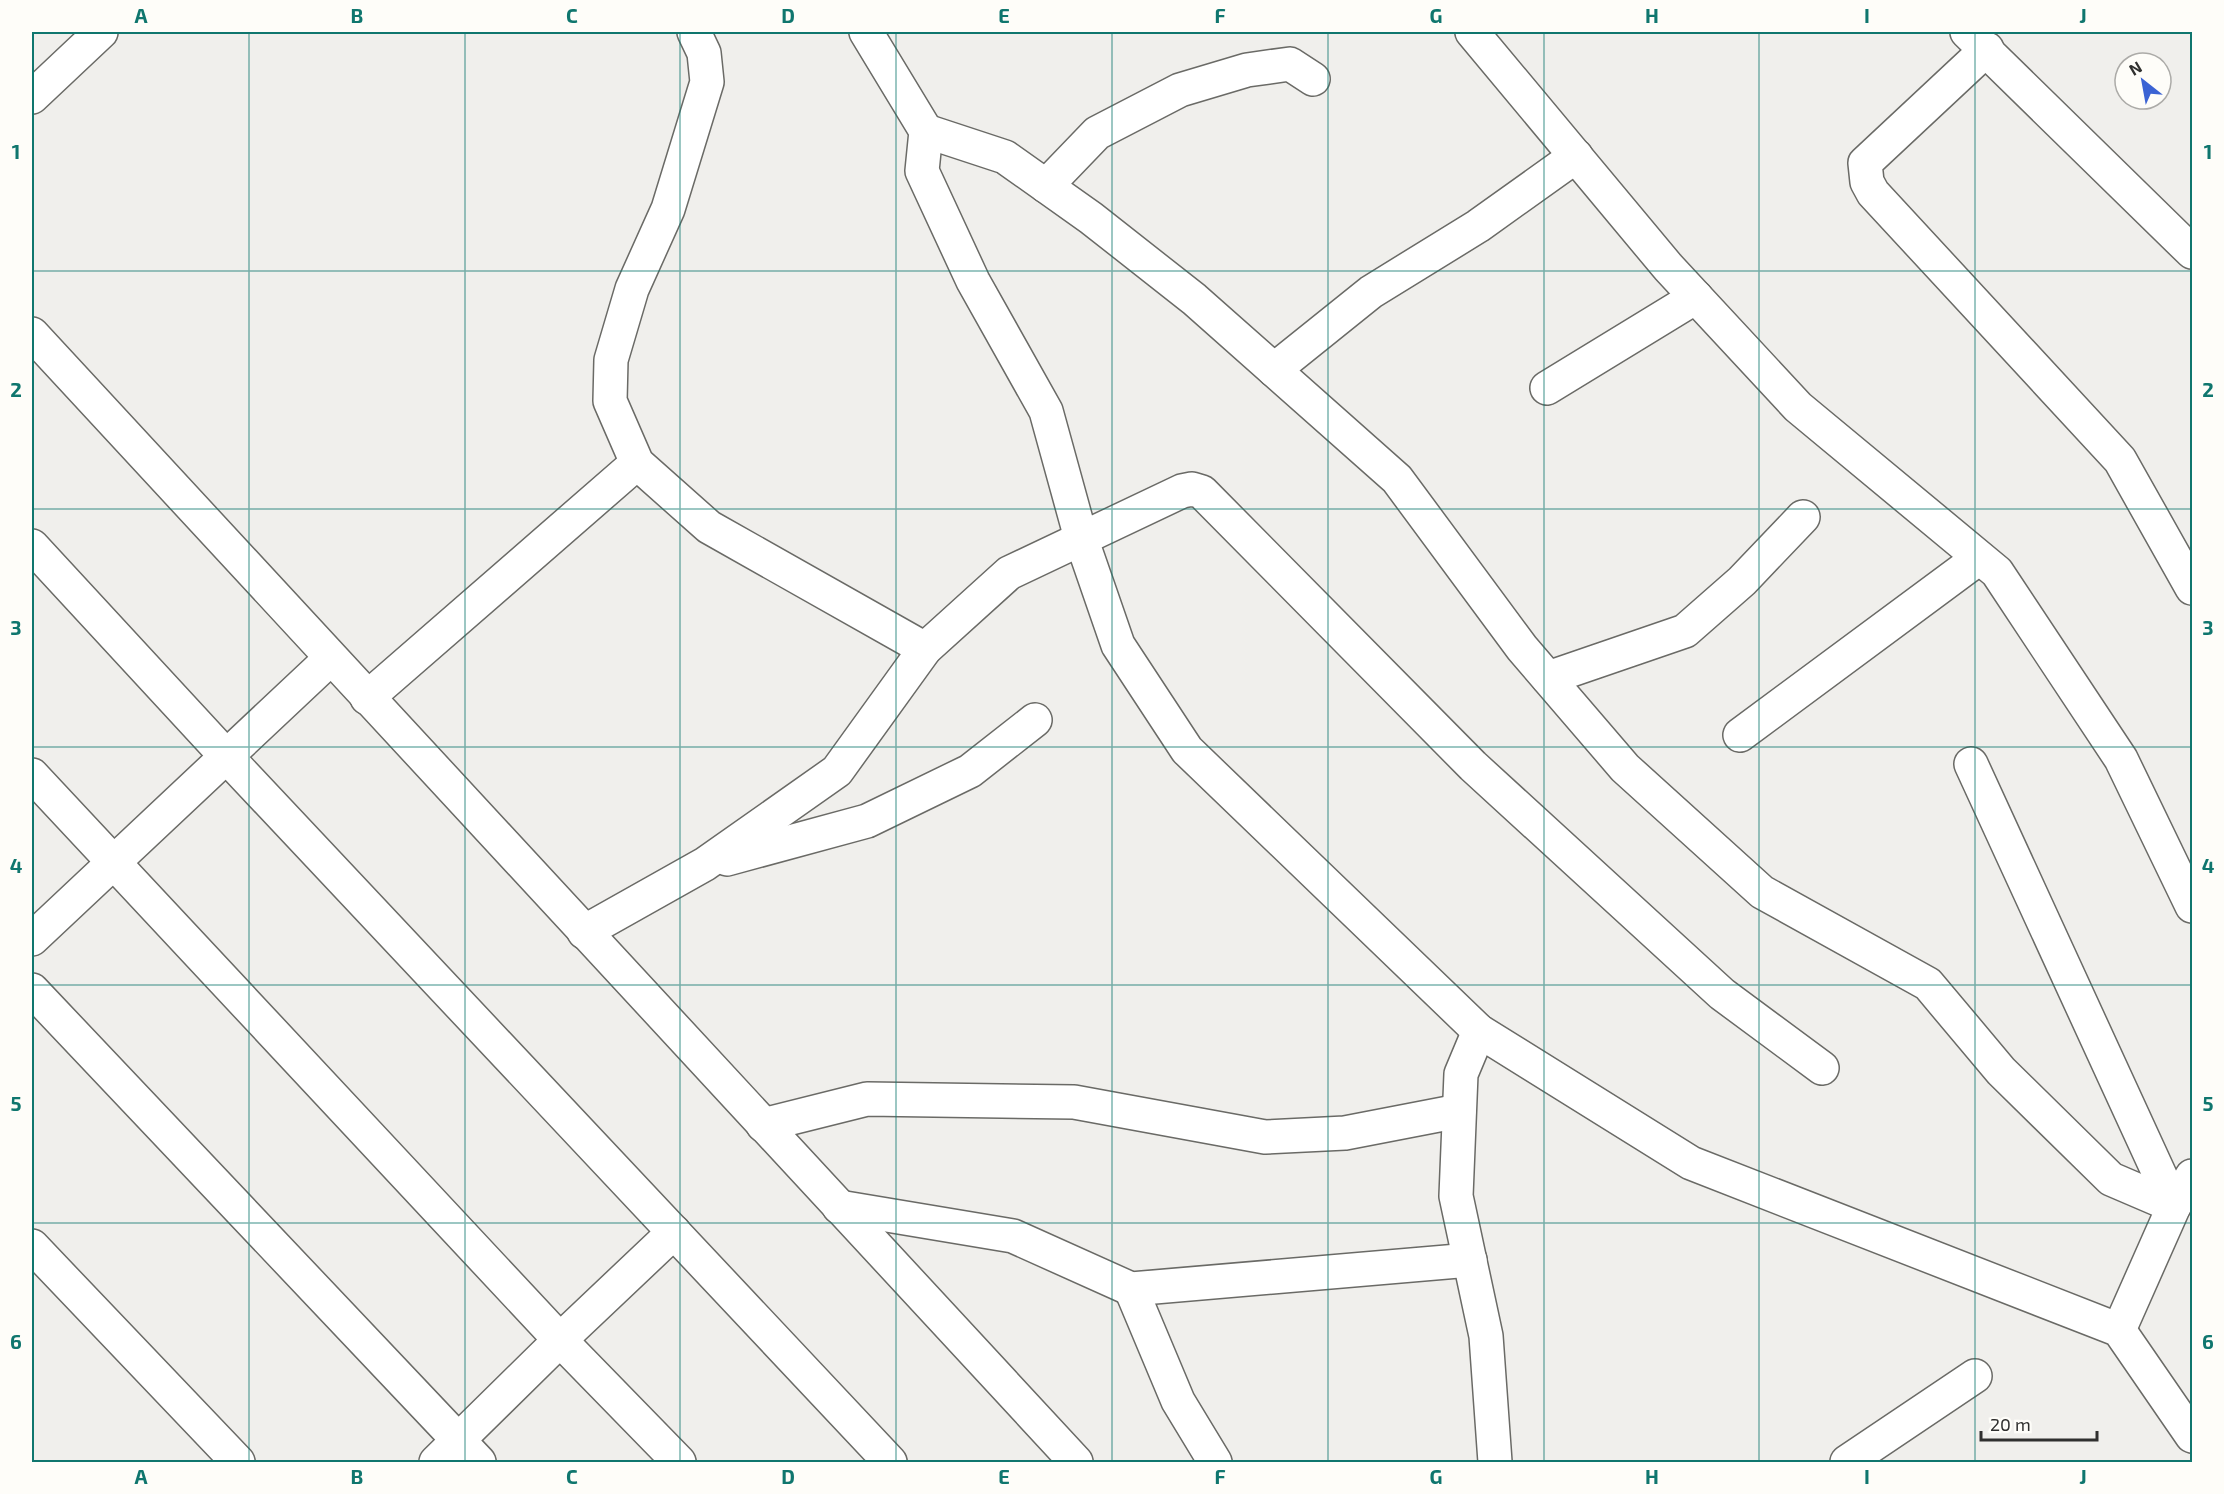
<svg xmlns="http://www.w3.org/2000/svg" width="2224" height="1494" viewBox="0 0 2224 1494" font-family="'Exo 2',sans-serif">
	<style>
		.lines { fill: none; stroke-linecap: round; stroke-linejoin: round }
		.minor-casing { stroke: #6a6a66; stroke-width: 36 }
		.minor { stroke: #fff; stroke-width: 33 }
		.grid { fill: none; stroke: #0f766e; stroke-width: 1.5; stroke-opacity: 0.55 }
		.neatline { fill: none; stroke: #0f766e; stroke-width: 2 }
		.grid-label { font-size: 20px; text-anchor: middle; font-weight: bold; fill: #0f766e }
	</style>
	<rect width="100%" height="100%" fill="#f0efec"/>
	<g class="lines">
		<defs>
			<g id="minor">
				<polyline points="694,32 704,53 707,82 668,209 632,289 611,360 610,401 637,463 709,527 925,649"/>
				<polyline points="866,32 926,131 922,171 973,281 1046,411 1081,538 1118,645 1187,750 1479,1031 1691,1163 2119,1330 2192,1436"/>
				<polyline points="1472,32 1668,267 1798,407 1997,572 2121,759 2192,906"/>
				<polyline points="1967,32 2192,252"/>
				<polyline points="1987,49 1865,163 1867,182 1873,193 2120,460 2192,588"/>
				<polyline points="32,97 101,32"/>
				<polyline points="926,131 1005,157 1091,218 1194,299 1397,479 1522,648 1625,768 1762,892 1928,984 2001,1071 2111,1179 2174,1206"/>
				<polyline points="1046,186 1097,133 1180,90 1247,70 1290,64 1313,79"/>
				<polyline points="32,334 1076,1462"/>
				<polyline points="1274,370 1371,292 1478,226 1576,156"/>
				<polyline points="1547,388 1696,297"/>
				<polyline points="32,546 226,756 890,1462"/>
				<polyline points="1548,678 1685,631 1742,581 1803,517"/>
				<polyline points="367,698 637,463"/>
				<polyline points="1740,735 1979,558"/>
				<polyline points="1971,764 2174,1206"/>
				<polyline points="32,775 560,1340 679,1462"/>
				<polyline points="727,859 867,821 970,771 1035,720"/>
				<polyline points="584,932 705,864 837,771 925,649 1009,573 1182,491 1192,489 1202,492 1473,766 1722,994 1822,1068"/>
				<polyline points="32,939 330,659"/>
				<polyline points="32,990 479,1462"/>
				<polyline points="1479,1031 1461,1074 1456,1196 1486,1336 1495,1462"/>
				<polyline points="763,1125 867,1099 1074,1102 1265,1137 1345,1133 1459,1111"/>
				<polyline points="839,1207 1013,1236 1131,1289 1470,1260"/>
				<polyline points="32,1246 238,1462"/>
				<polyline points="1131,1289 1178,1401 1215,1462"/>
				<polyline points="2119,1330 2174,1206 2192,1176"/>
				<polyline points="436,1462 560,1340 674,1232"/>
				<polyline points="1847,1462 1975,1376"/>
			</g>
		</defs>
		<use href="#minor" class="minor-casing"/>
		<use href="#minor" class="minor"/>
	</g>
	<path class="grid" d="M249 32V1462M465 32V1462M680 32V1462M896 32V1462M1112 32V1462M1328 32V1462M1544 32V1462M1759 32V1462M1975 32V1462M32 271H2192M32 509H2192M32 747H2192M32 985H2192M32 1223H2192"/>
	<rect width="2224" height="1494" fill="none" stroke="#fefdf9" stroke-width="66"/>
	<g transform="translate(2143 81) rotate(329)"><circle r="28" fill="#fefdf9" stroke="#acaba8" stroke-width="1.5"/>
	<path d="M0-4.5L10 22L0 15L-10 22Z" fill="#3b63d4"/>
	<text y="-9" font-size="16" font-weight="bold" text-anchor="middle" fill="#30302f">N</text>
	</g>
	<path d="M1981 1431v9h116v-9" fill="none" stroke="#30302f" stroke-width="3"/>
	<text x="1990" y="1431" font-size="18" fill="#30302f" stroke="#fefdf9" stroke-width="4.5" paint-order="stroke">20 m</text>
	<rect x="33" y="33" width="2158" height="1428" class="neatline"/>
	<g class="grid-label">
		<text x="141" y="23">A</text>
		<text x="357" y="23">B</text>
		<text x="572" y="23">C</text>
		<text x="788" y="23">D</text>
		<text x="1004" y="23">E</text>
		<text x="1220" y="23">F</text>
		<text x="1436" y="23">G</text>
		<text x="1652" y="23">H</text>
		<text x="1867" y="23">I</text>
		<text x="2083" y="23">J</text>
		<text x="16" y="159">1</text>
		<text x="2208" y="159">1</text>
		<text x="16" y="397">2</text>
		<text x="2208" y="397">2</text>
		<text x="16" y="635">3</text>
		<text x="2208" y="635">3</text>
		<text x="16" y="873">4</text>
		<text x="2208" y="873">4</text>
		<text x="16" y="1111">5</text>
		<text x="2208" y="1111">5</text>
		<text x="16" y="1349">6</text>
		<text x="2208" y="1349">6</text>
		<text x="141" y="1484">A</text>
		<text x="357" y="1484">B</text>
		<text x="572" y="1484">C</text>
		<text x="788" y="1484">D</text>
		<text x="1004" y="1484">E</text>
		<text x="1220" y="1484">F</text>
		<text x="1436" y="1484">G</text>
		<text x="1652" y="1484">H</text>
		<text x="1867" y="1484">I</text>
		<text x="2083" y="1484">J</text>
	</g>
</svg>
